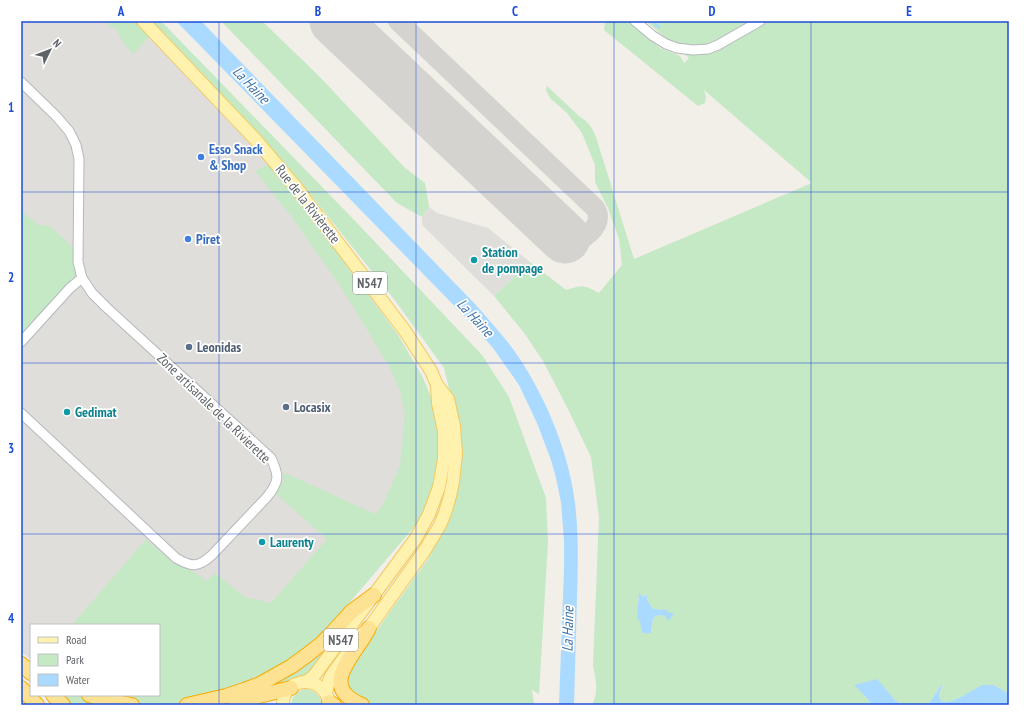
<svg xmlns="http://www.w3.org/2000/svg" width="1030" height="726" viewBox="0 0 1030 726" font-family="'PT Sans Narrow',sans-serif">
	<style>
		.industrial { fill: #e0deda }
		.green { fill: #c5e8c5; fill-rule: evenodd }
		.water { fill: #aadaff }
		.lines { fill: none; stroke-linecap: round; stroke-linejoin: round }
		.stream { stroke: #aadaff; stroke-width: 2.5 }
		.taxiway { stroke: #d4d3d0; stroke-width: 20 }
		.runway { stroke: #d4d3d0; stroke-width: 51 }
		.tertiary-casing { stroke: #b5b8bc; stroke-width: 11 }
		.primary-casing { stroke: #f2c960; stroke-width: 14 }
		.motorway-casing { stroke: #f9ab00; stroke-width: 16 }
		.tertiary { stroke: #fff; stroke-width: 9 }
		.primary { stroke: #fff2af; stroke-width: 12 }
		.motorway { stroke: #fde293; stroke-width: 14 }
		.grid { fill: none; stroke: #1d4ed8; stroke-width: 1; stroke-opacity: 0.55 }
		.shop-dot { fill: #3f7fe0; stroke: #fff; stroke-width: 1.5 }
		.culture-dot { fill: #0f9aa8; stroke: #fff; stroke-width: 1.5 }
		.service-dot { fill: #5c6f8a; stroke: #fff; stroke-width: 1.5 }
		.labels { text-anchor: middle; stroke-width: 3.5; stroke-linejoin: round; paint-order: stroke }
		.shield { fill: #fff; stroke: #8f9295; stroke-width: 1 }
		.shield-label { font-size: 13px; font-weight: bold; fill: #5f6368 }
		.shop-label { font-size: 14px; font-weight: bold; fill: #366cbe; stroke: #fff; text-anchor: start }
		.street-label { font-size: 14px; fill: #5f6368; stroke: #fff }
		.culture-label { font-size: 14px; font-weight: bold; fill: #0d838f; stroke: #fff; text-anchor: start }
		.service-label { font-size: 14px; font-weight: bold; fill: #4e5e75; stroke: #fff; text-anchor: start }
		.water-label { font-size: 15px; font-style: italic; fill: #4174aa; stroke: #fff }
		.neatline { fill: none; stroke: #1d4ed8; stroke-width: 1.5 }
		.grid-label { font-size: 13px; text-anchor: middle; font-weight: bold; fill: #1d4ed8 }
	</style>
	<rect width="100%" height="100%" fill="#f1efe8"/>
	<g class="industrial">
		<polygon points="21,21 135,21 224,115 269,164 310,216 398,335 423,378 429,503 420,520 398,545 246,683 133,699 119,695 159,695 159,625 31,625 31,659 21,652"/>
		<polygon points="429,207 437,213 488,228 530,262 494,296 422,225 422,217"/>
	</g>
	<g class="green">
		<polygon points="105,21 135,21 150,36 133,54 124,44 116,28 111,27"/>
		<polygon points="150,21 161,21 358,224 482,355 509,397 546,498 548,542 539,694 532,690 534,705 374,705 357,699 346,685 349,669 428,559 455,501 461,438 444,368 394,299 310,194 261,138"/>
		<polygon points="221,21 262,21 320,77 405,168 425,183 429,207 422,217 397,203"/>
		<path d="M605 21H628L660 48 680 56 684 63 689 58 646 21H1009V694L994 685 963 696 952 701 942 702 939 696 941 684 930 702 928 705H901L894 699 876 679 865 696 872 705H592C599 691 596 681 593 666L599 517 591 457 567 407 543 361 525 334 494 296 530 262 566 290C582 285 584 285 599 293L622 265 619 239 608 208 595 182V165L582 133 567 113 550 98 546 90 547 86 580 117C589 122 592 128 596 137L634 259 812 183 704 90 706 97 705 103 698 106 604 30ZM646 595 647 600 653 609 667 610 666 617 662 615 656 616 653 618 651 633H642L638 598 643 597Z"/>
		<polygon points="269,164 310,216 398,335 423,378 436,408 441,453 438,477 420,520 334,621 319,653 323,657 312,671 305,675 295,678 285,683 249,695 255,705 125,705 132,699 119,695 159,695 159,625 72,625 146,539 173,563 194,572 206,581 215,573 245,597 271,603 327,539 275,493 283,482 283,472 375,514 383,505 400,466 405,414 400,391 390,368 341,287 291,216 255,171"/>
		<polygon points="21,210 38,225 49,225 73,248 79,280 21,343"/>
		<path d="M306 689C315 691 321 696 322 705H291C292 696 297 690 306 689Z"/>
		<polygon points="62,695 79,695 97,702 108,705 72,705"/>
	</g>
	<g class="water">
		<path d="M176 21H201L474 303C487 318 501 333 513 349 542 389 567 447 574 496 579 529 578 563 577 596 576 632 575 669 574 705H559L564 570V540L561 502 556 478 551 460 537 423 519 385 493 348 475 327Z"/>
		<polygon points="639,593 643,597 647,595 647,600 653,609 668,610 668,612 674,614 668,621 666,617 662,615 656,616 653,618 651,633 642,633 640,622 637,617"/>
		<polygon points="877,679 894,699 901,705 872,705 865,696 854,685"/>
		<polygon points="942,683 939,696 942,702 952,701 963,696 982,685 994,685 1009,694 1009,705 928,705 930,702"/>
	</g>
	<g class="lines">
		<polyline class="stream" points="652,21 659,27"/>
		<path class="taxiway" d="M398 21 595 208C597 211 598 213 598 217 598 228 584 240 574 241 571 241 568 239 565 238"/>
		<polyline class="runway" points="335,21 565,238"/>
		<defs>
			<g id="tertiary">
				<polyline points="635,21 653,36 666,44 677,48 693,50 708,49 718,45 760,21"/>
				<path d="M21 82 56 116 69 131 76 145 79 159 78 262 82 278 92 293 106 307 271 458C279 475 280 481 267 497L212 555C198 568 191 567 176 558L21 413"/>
				<polyline points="21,342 70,288 82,278"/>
			</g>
			<g id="primary">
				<polyline points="143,21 255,139 295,186 405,331 431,371 437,385 448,399 454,426 456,454 453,482 450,496 445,513 440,525 425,550 369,628 362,634"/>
				<polyline points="306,682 313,677 319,669 416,538 429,514 439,487 444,459 444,431 438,403 437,385"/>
				<polyline points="326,693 329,681 331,676 346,655"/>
				<path d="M283 705C282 679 318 673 328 698"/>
			</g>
			<g id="motorway">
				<polyline points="21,664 31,673"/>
				<polyline points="21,688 37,705"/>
				<polyline points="53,695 63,705"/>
				<polyline points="89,695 106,700 132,705"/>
				<polyline points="235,702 291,688"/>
				<polyline points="329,702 334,705"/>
				<polyline points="187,705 226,696 244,690 260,684 292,666 307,655 321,644 332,633 351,612 374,595"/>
				<path d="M362 705C316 686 356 655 369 628"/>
			</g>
		</defs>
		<use href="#tertiary" class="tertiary-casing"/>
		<use href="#primary" class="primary-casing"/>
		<use href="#motorway" class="motorway-casing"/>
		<use href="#tertiary" class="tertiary"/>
		<use href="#primary" class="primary"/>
		<use href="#motorway" class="motorway"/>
	</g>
	<path class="grid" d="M219 21V705M416 21V705M614 21V705M811 21V705M21 192H1009M21 363H1009M21 534H1009"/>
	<g class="shop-dot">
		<circle cx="201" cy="157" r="4"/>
		<circle cx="188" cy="239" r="4"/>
	</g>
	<g class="culture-dot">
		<circle cx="474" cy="260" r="4"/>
		<circle cx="67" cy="412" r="4"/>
		<circle cx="262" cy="542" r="4"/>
	</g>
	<g class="service-dot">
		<circle cx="189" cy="347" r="4"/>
		<circle cx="286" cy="407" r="4"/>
	</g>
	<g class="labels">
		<g class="shield">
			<rect x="353" y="272" width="34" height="22" rx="3"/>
			<rect x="324" y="629" width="34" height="22" rx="3"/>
		</g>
		<g class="shield-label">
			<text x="370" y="288">N547</text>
			<text x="341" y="645">N547</text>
		</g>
		<g class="shop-label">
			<text x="209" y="154">Esso Snack<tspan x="209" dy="16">&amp; Shop</tspan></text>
			<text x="196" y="244">Piret</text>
		</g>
		<g class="street-label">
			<text transform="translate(308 204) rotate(52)" y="5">Rue de la Rivièrette</text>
			<text transform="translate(214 408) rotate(44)" y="5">Zone artisanale de la Rivierette</text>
		</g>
		<g class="culture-label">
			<text x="482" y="257">Station<tspan x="482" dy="16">de pompage</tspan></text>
			<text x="75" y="417">Gedimat</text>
			<text x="270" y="547">Laurenty</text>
		</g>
		<g class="service-label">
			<text x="197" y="352">Leonidas</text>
			<text x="294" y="412">Locasix</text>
		</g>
		<g class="water-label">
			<text transform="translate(251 85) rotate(46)" y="5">La Haine</text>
			<text transform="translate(475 318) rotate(47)" y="5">La Haine</text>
			<text transform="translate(568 629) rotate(-89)" y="5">La Haine</text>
		</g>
	</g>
	<rect width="1030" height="726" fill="none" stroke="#ffffff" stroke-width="44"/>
	<rect x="30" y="624" width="130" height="72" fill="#ffffff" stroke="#bfc1c3"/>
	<rect x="38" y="637" width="20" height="6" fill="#fff2af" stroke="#bfc1c3"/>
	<text x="66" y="644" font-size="12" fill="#5f6368">Road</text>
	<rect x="38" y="654" width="20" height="12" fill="#c5e8c5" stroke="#bfc1c3"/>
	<text x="66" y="664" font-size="12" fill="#5f6368">Park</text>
	<rect x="38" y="674" width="20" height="12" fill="#aadaff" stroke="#bfc1c3"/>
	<text x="66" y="684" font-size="12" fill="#5f6368">Water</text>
	<g transform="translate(50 50) rotate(47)" stroke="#ffffff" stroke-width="3" paint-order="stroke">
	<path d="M0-3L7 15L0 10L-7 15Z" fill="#5f6368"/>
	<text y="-6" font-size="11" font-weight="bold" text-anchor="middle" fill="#5f6368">N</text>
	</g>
	<rect x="22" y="22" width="986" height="682" class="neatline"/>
	<g class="grid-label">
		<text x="121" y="16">A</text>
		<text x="318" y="16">B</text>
		<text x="515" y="16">C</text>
		<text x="712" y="16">D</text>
		<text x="909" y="16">E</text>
		<text x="11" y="112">1</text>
		<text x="11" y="282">2</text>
		<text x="11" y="453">3</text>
		<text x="11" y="623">4</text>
	</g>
</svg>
